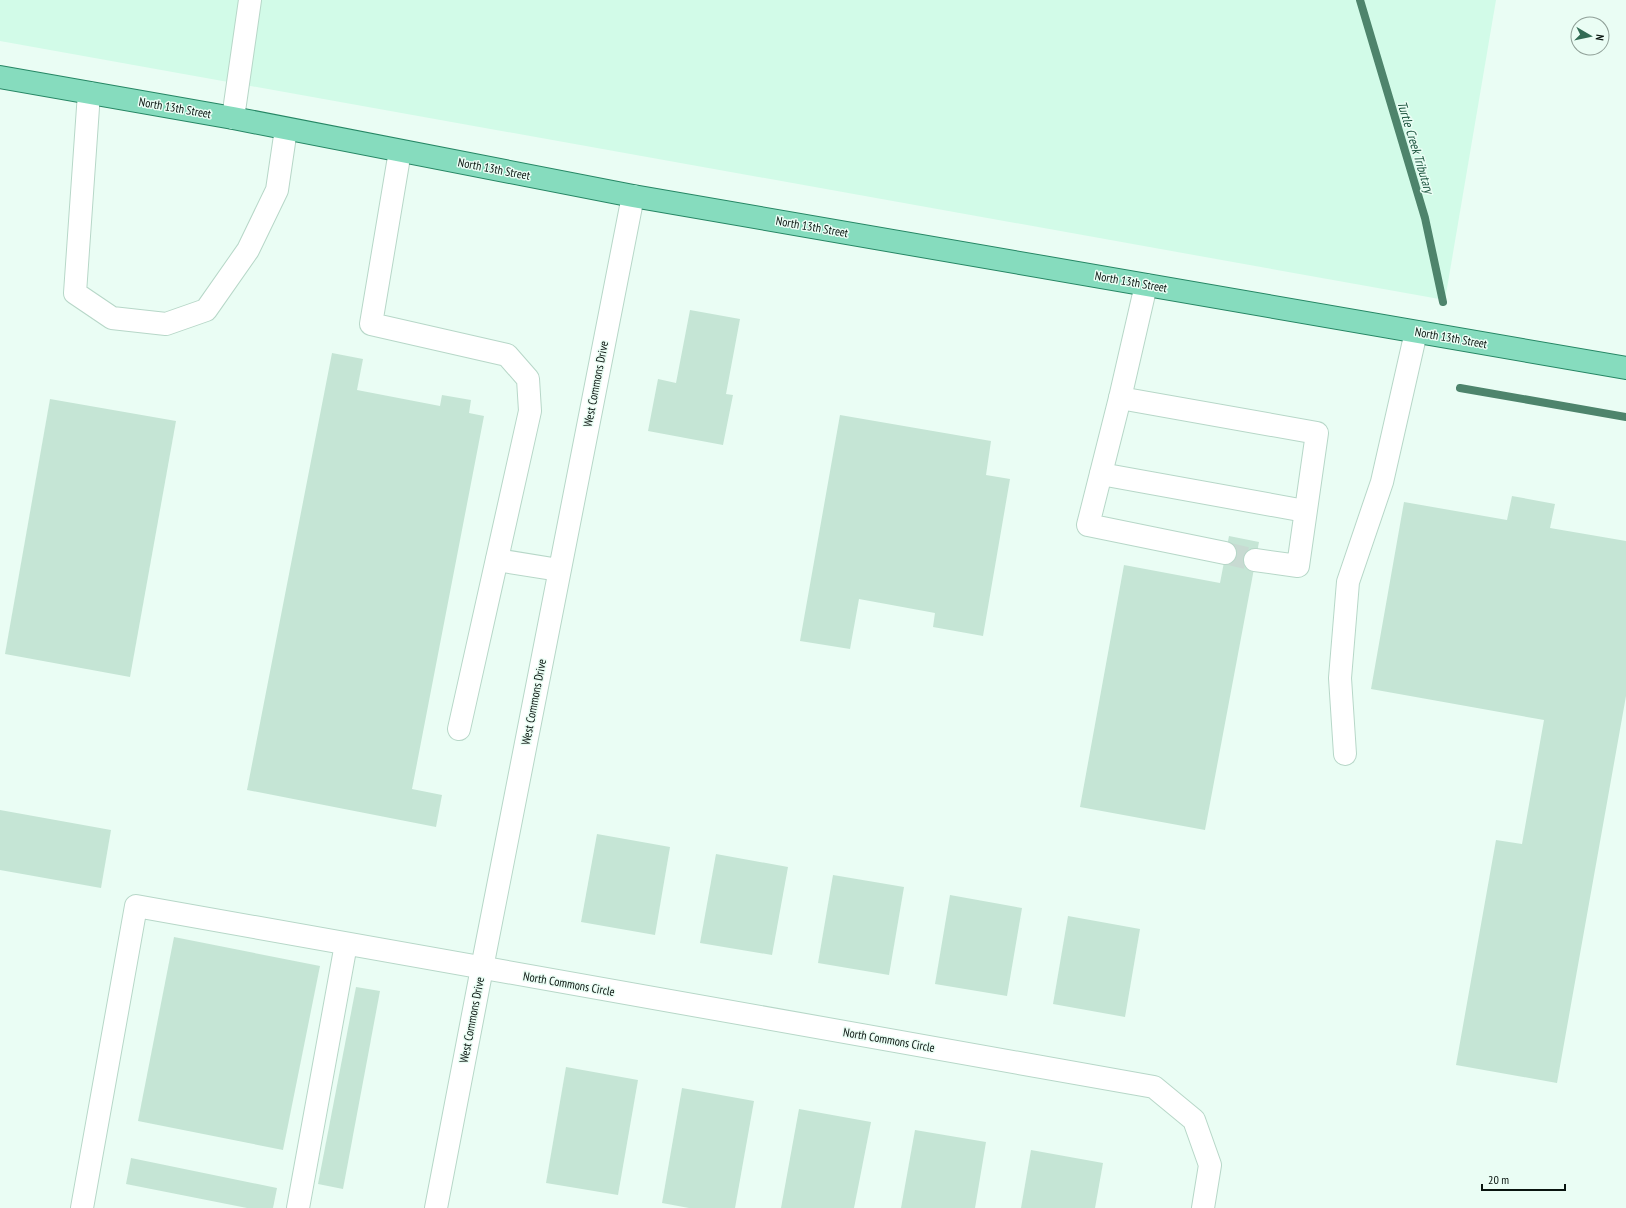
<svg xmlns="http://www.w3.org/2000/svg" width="1626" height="1208" viewBox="0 0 1626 1208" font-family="'PT Sans Narrow',sans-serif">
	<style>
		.built { fill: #d2fbe8 }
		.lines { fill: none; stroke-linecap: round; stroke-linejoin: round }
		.stream { stroke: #4e846c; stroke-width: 8 }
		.building { fill: #c5e5d5 }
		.minor-tunnel { stroke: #c8dad2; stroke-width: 22; stroke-dasharray: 22 11; stroke-linecap: butt }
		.minor-casing { stroke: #b7d7c8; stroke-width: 24 }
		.major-casing { stroke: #268664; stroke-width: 24 }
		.minor { stroke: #fff; stroke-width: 22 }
		.major { stroke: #86dcbe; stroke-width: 22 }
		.labels { text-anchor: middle; stroke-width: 3; stroke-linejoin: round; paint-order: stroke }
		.street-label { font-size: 12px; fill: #09140f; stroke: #eafdf4 }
		.water-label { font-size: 13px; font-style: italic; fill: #1b543e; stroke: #eafdf4 }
	</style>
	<rect width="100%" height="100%" fill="#eafdf4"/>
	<polygon class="built" points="0,0 1496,0 1445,300 0,41"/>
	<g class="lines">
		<g class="stream">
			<polyline points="1360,0 1425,218 1443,302"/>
			<polyline points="1460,388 1626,417"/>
		</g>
	</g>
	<g class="building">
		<polygon points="690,310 740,319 726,394 733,395 723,445 648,431 658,379 676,383"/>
		<polygon points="332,353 363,359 357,390 440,406 442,395 471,400 469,413 484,416 412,789 442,795 436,827 247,790"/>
		<polygon points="50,399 176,421 130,677 5,654"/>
		<polygon points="840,415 991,441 986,475 1010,479 983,636 933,627 935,613 859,599 850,649 800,641"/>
		<polygon points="1512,496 1555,504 1550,528 1626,541 1626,696 1557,1083 1456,1065 1496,840 1522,844 1544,720 1371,689 1404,502 1507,520"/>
		<polygon points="1229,536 1259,542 1205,830 1080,807 1124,565 1220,583"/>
		<polygon points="0,810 111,830 101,888 0,870"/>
		<polygon points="597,834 670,847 655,935 581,922"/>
		<polygon points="716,854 788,867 772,955 700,943"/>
		<polygon points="833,875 904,887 889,975 818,963"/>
		<polygon points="950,895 1022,908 1007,996 935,984"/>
		<polygon points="1068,916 1140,929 1125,1017 1053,1004"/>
		<polygon points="174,937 320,966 283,1150 138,1121"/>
		<polygon points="356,987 380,991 343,1189 318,1184"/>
		<polygon points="566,1067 638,1080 618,1195 546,1183"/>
		<polygon points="682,1088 754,1101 735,1208 689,1208 662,1203"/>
		<polygon points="799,1109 871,1122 854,1208 781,1208"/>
		<polygon points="915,1130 986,1142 975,1208 901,1208"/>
		<polygon points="1031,1150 1103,1163 1095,1208 1021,1208"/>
		<polygon points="131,1158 277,1188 273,1208 247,1208 126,1184"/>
	</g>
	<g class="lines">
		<polyline class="minor-tunnel" points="1225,553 1255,560"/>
		<defs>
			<g id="minor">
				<polyline points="89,93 75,293 112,318 166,324 206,310 248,250 277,190 286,129"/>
				<polyline points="233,118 250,0"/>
				<polyline points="400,151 371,324 507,355 528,379 530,411 459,729"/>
				<polyline points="1146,285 1120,398 1088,525 1225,553"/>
				<polyline points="1120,398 1317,433 1298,566 1255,560"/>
				<polyline points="1101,474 1305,511"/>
				<polyline points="497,560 559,570"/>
				<polyline points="1345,754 1340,678 1348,582 1382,482 1416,332"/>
				<polyline points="82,1208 136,906 1154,1087 1194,1120 1210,1165 1203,1208"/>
				<polyline points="298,1208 346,944"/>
				<polyline points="436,1208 482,968 633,196"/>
			</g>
			<polyline id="major" points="0,77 233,118 633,196 1626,368"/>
		</defs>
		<use href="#minor" class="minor-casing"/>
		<use href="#major" class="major-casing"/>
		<use href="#minor" class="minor"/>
		<use href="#major" class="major"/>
	</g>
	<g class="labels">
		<g class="street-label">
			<text transform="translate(175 108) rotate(10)" y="4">North 13th Street</text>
			<text transform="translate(494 169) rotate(11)" y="4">North 13th Street</text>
			<text transform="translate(812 227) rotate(10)" y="4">North 13th Street</text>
			<text transform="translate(1131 282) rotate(10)" y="4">North 13th Street</text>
			<text transform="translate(1451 338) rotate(10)" y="4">North 13th Street</text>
			<text transform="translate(596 384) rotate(-79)" y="4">West Commons Drive</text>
			<text transform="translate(534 702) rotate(-79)" y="4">West Commons Drive</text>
			<text transform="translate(569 984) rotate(10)" y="4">North Commons Circle</text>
			<text transform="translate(472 1020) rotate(-79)" y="4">West Commons Drive</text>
			<text transform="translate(889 1040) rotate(10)" y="4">North Commons Circle</text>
		</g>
		<g class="water-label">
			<text transform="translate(1416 147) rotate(73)" y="5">Turtle Creek Tributary</text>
		</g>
	</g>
	<g transform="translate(1590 36) rotate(99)"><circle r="19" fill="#eafdf4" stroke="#90a098"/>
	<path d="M0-3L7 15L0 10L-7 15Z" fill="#326b54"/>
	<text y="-6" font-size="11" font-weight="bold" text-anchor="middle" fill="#09140f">N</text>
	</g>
	<path d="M1482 1184v6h83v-6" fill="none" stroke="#09140f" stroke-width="2"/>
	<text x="1488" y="1184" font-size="12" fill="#09140f" stroke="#eafdf4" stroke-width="3" paint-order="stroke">20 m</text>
</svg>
